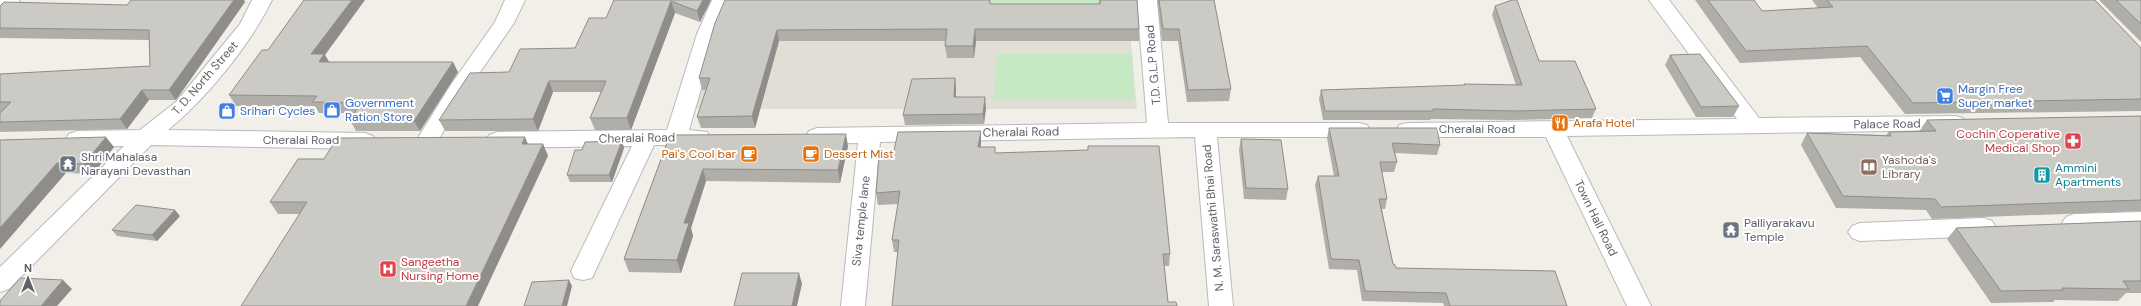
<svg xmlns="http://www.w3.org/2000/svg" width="2141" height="306" viewBox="0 0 2141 306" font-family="'DM Sans',sans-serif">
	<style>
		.education { fill: #e1ded5 }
		.green { fill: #c4e9c3 }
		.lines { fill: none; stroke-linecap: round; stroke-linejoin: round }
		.minor-casing { stroke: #b8babe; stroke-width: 2 }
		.minor { fill: #fff; fill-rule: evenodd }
		.wall { fill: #afaea9 }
		.shaded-wall { fill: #8f8d89 }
		.building { fill: #cccac4; stroke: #8f8d89 }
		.labels { text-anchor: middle; stroke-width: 4; stroke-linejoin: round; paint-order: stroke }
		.street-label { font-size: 12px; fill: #5f6368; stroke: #fff }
		.shop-label { font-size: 12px; fill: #366cbe; stroke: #fff; text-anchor: start }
		.food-label { font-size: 12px; fill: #c56008; stroke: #fff; text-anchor: start }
		.health-label { font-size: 12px; fill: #be3a42; stroke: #fff; text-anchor: end }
		.worship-label { font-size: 12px; fill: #5b616d; stroke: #fff; text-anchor: start }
		.education-label { font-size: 12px; fill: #785e54; stroke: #fff; text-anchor: start }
		.culture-label { font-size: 12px; fill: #0d838f; stroke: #fff; text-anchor: start }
	</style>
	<rect width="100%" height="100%" fill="#f1efe7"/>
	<polygon class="education" points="729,0 1127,0 1137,109 690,109"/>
	<g class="green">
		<polygon points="992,0 1099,0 1099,15 991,16"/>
		<polygon points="997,54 1132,54 1134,100 994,99"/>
	</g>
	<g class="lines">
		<defs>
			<g id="minor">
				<polygon points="0,0 20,0 7,14 0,16"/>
				<path d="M252 0H272C250 45 207 98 168 130L365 133 373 136 376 141 373 146 365 149 151 145 9 289 0 292V267L124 146 77 147 69 144 66 139 69 134 77 131 140 130 177 101 240 24Z"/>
				<polygon points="505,0 525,0 514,23 465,94 435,146 427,149 419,146 416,141 450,86 495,22"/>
				<polygon points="712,0 732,0 717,34 689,130 707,132 710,137 707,142 699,145 654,145 592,278 583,280 574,278 571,271 632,146 497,148 489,145 486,140 489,135 497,132 667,130 697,34"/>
				<polygon points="1137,0 1157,0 1168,123 1359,123 1367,125 1370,130 1367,135 1359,137 1217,137 1233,306 1209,306 1195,137 880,142 865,306 841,306 858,143 817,144 809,141 806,136 809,131 817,128 1147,123"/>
				<polygon points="1649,0 1669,0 1759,118 1955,116 1963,118 1966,123 1963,128 1955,130 1567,136 1651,306 1627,306 1546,137 1407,137 1399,135 1396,130 1399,125 1407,123 1737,119"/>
				<polygon points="2141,212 2141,230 2074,232 2066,229 2062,223 2066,217 2074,214"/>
				<polygon points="1984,218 1992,221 1996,227 1992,233 1984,236 1860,241 1852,238 1848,232 1852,226 1860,223"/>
			</g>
		</defs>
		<use href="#minor" class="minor-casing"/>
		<use href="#minor" class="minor"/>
	</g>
	<g class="wall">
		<polygon points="614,0 711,0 700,22 675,13 631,130 595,130 590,118 601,92 553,92 538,131 445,131 439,120 509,72 575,48 606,18"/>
		<polygon points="725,0 992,4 1099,4 1099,0 1137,0 1139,29 1139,41 976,41 974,58 947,58 945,46 946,41 779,41 755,128 701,128 697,117 706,90 702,90 699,78"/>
		<polygon points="1157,0 1214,0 1231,89 1229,101 1187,102 1178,41 1162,41"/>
		<polygon points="1695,0 1754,0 1762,11 1818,8 1812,0 2095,0 2141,48 2141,111 1905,114 1860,57 1740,63"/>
		<polygon points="2100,0 2141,0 2141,42 2100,1"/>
		<polygon points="245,2 176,100 149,100 127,129 0,132 0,113 1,112 0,112 0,74 150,66 149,40 0,38 0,6 127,5"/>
		<polygon points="1495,6 1539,61 1596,109 1592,118 1511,120 1431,119 1430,120 1323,120 1319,99 1321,90 1464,86 1464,84 1516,85 1492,15"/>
		<polygon points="268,50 325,55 329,62 458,72 420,131 356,131 350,120 354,113 319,113 315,106 236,106 229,95"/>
		<polygon points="1670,55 1739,106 1733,117 1696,117 1665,65"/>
		<polygon points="955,78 956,89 956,97 986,108 984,124 905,125 903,115"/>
		<polygon points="2141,116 2141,211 1932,219 1926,210 1836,208 1801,145 1807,133 1886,135 1889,132 1919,131 1927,120"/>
		<polygon points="1329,128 1440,145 1437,155 1395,153 1397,162 1394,172 1382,172 1387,199 1385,209 1382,209 1393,264 1396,268 1567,306 1444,306 1443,303 1362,301 1357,270 1329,269 1315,185 1318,176 1334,176 1327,138"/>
		<polygon points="670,135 848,146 840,183 706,181 691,228 693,236 681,273 629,272 624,259"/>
		<polygon points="1241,139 1288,189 1286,200 1244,199 1239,150"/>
		<polygon points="0,140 114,147 93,174 66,173"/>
		<polygon points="622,141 624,148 612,182 570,182 567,175 582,150"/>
		<polygon points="981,143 981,147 996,153 1170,254 1169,266 1164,266 1168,302 1177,306 898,252 894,252 892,240 898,204 878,205 876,193 893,155"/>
		<polygon points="528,144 543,144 548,156 300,214 278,214 270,202 324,159"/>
		<polygon points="180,216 157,241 117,236 112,230"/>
		<polygon points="2141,221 2141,293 2126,293 2118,301 2055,300 2053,302 1991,303 1947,239 1956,228"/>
	</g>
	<g class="shaded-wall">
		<polygon points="234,0 244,0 245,2 176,100 169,90"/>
		<polygon points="352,0 365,0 325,55 331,65 325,72 311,54"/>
		<polygon points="703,0 711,0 700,22 697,11"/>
		<polygon points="671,1 675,13 631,130 627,118"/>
		<polygon points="975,29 976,41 974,58 973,46"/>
		<polygon points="777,30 779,41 755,128 752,116"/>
		<polygon points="453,62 458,72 420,131 414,121"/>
		<polygon points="955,78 956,89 955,107 954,97"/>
		<polygon points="549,81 553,92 538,131 533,119"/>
		<polygon points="142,90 149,100 127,129 120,119"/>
		<polygon points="985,97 986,108 984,124 983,114"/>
		<polygon points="981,131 981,143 979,159 978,147"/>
		<polygon points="846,134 848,146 840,183 838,170"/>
		<polygon points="106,137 114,147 93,174 84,164"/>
		<polygon points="525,137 530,149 522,144"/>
		<polygon points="622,141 624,148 612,182 609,175"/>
		<polygon points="543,144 548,156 478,306 466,306"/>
		<polygon points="57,163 66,173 0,249 0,228"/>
		<polygon points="703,169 706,181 691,228 693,236 681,273 677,260 684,223"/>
		<polygon points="175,210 180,216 157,241 152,235"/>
		<polygon points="799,273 802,284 797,306 792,306"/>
		<polygon points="63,280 72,289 57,306 41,306"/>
		<polygon points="569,280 572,286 567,306 562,306"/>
	</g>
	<g class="building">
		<polygon points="131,0 234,0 169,90 142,90 120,119 0,122 0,113 11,102 0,102 0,74 150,66 149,30 0,28 0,6 4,2 127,5"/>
		<polygon points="304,0 352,0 311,54 324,54 319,62 453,62 414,121 350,120 361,103 312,102 317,96 229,95 262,50 268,50"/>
		<polygon points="614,0 703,0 697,11 671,1 627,118 590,118 606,81 549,81 533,119 439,120 470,73 509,72 520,49 575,48 589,18 606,18"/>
		<polygon points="725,0 990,0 990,4 1100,4 1100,0 1137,0 1139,29 975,29 973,46 945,46 947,29 777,30 752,116 697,117 710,78 699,78 715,23"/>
		<polygon points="1159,0 1214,0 1231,89 1188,90 1179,29 1163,29"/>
		<polygon points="1512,0 1517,0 1539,61 1575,61 1596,109 1515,111 1433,109 1433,111 1325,111 1321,90 1465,85 1464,84 1522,85 1495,6"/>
		<polygon points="1708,0 1754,0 1762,11 1833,7 1827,0 2095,0 2141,48 2141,99 1913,103 1867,46 1746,51"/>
		<polygon points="2116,0 2141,0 2141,24"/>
		<polygon points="1700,54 1739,106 1701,107 1670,55"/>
		<polygon points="955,78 954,97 985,97 983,114 903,115 912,79"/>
		<polygon points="2141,116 2141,200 1941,207 1935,199 1843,196 1807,133 1891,136 1889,132 1936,131 1927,120"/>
		<polygon points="1329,128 1437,128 1440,145 1392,143 1397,162 1380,162 1387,199 1379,199 1393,264 1395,265 1396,268 1555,271 1567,306 1450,306 1446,293 1365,291 1359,260 1331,259 1318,176 1339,176"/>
		<polygon points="981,131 978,147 995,147 995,153 1088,150 1088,146 1159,146 1170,254 1163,254 1168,302 1176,302 1177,306 892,306 899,240 892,240 900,191 876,193 879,155 893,155 898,132"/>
		<polygon points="846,134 838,170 703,169 684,223 689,223 677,260 624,259 670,135"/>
		<polygon points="106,137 84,164 57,163 0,228 0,140"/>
		<polygon points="525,137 522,144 543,144 466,306 241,306 307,202 270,202 298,159 324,159 337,138"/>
		<polygon points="1241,139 1281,140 1288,189 1246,188"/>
		<polygon points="622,141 609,175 567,175 575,150 582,150 585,142"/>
		<polygon points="136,205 175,210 152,235 112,230"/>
		<polygon points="2141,221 2141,281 2123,281 2129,289 2062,288 2063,290 2001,291 1956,228"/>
		<polygon points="742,273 799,273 792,306 734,306"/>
		<polygon points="20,278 63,280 41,306 0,306 0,301"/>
		<polygon points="569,280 562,306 524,306 532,282"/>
	</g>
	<defs>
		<symbol id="supermarket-square" viewBox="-11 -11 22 22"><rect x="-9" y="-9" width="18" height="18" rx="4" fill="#3f7fe0" stroke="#fff"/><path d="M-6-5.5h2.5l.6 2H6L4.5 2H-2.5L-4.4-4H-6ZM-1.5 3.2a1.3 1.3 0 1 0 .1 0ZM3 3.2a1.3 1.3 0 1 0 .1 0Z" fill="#fff"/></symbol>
		<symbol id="shop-square" viewBox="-11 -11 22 22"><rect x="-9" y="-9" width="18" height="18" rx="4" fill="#3f7fe0" stroke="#fff"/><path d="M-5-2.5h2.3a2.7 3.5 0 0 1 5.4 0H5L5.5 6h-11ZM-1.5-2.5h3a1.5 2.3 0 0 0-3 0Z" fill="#fff"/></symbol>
		<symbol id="restaurant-square" viewBox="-11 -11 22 22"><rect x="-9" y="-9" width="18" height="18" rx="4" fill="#e8710a" stroke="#fff"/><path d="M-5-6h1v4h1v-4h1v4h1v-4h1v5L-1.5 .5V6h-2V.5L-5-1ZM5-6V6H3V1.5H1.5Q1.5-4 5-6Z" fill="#fff"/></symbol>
		<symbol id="pharmacy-square" viewBox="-11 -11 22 22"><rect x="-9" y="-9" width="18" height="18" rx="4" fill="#e0444e" stroke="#fff"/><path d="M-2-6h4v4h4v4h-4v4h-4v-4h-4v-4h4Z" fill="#fff"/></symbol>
		<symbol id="cafe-square" viewBox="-11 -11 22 22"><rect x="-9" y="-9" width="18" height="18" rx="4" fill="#e8710a" stroke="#fff"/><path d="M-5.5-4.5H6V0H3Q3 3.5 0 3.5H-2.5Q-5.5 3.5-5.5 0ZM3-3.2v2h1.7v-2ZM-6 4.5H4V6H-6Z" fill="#fff"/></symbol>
		<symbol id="temple-square" viewBox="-11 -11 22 22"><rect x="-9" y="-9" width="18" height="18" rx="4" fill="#6b7280" stroke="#fff"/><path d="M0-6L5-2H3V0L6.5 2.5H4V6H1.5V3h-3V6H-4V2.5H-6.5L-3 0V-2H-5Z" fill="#fff"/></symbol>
		<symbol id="library-square" viewBox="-11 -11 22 22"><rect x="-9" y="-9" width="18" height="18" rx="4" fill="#8d6e63" stroke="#fff"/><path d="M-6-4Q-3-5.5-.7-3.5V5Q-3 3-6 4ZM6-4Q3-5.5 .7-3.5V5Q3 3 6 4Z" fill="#fff"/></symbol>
		<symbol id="building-square" viewBox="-11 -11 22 22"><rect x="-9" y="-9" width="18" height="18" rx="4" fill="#0f9aa8" stroke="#fff"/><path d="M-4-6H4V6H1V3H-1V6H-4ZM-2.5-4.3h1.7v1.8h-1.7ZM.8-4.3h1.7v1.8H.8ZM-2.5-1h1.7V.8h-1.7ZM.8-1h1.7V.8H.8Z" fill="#fff"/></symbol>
		<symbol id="hospital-square" viewBox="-11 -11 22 22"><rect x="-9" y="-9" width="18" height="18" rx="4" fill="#e0444e" stroke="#fff"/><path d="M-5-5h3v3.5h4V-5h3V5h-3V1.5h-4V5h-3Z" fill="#fff"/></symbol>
	</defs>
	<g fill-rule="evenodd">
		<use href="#supermarket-square" x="1935" y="86" width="20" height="20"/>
		<use href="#shop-square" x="322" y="100" width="20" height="20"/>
		<use href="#shop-square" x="217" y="101" width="20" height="20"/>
		<use href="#restaurant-square" x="1550" y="113" width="20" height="20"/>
		<use href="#pharmacy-square" x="2063" y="131" width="20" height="20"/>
		<use href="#cafe-square" x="739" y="144" width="20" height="20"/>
		<use href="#cafe-square" x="801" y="144" width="20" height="20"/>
		<use href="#temple-square" x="58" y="154" width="20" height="20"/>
		<use href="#library-square" x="1859" y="157" width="20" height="20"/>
		<use href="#building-square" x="2032" y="165" width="20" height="20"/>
		<use href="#temple-square" x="1721" y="220" width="20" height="20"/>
		<use href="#hospital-square" x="378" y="259" width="20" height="20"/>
	</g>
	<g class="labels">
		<g class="street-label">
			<text transform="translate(1153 65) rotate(-95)" y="4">T.D. G.L.P Road</text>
			<text transform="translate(205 78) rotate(-49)" y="4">T. D. North Street</text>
			<text transform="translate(1887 124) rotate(-1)" y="4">Palace Road</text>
			<text x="1477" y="133">Cheralai Road</text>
			<text transform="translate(1021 132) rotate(-1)" y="4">Cheralai Road</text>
			<text transform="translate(637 138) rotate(-1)" y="4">Cheralai Road</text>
			<text x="301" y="144">Cheralai Road</text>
			<text transform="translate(1213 218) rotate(-95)" y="4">N. M. Saraswathi Bhai Road</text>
			<text transform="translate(1596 218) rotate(64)" y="4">Town Hall Road</text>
			<text transform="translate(861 221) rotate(-84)" y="4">Siva temple lane</text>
		</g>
		<g class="shop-label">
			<text x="1958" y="93">Margin Free<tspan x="1958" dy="14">Super market</tspan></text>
			<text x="345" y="107">Government<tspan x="345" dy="14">Ration Store</tspan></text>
			<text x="240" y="115">Srihari Cycles</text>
		</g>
		<g class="food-label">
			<text x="1573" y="127">Arafa Hotel</text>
			<text x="736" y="158" text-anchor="end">Pai's Cool bar</text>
			<text x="824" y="158">Dessert Mist</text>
		</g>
		<g class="health-label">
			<text x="2060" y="138">Cochin Coperative<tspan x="2060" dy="14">Medical Shop</tspan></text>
			<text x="401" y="266" text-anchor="start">Sangeetha<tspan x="401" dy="14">Nursing Home</tspan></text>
		</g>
		<g class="worship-label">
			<text x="81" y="161">Shri Mahalasa<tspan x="81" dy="14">Narayani Devasthan</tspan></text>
			<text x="1744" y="227">Palliyarakavu<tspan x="1744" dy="14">Temple</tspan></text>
		</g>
		<g class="education-label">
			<text x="1882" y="164">Yashoda's<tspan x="1882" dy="14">Library</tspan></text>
		</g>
		<g class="culture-label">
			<text x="2055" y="172">Ammini<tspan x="2055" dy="14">Apartments</tspan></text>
		</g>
	</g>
	<g transform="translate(28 278)" stroke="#ffffff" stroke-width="3" paint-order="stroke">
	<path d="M0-3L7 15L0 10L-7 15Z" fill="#5f6368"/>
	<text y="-6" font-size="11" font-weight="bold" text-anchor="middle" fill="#5f6368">N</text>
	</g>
</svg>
